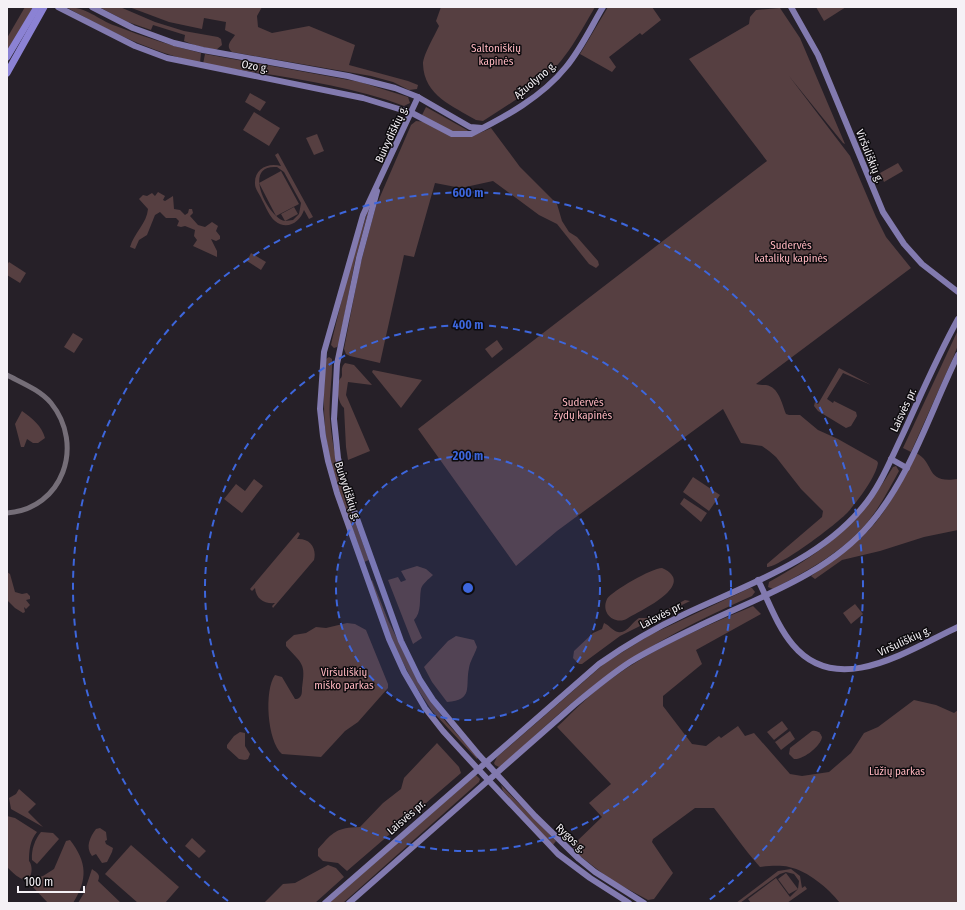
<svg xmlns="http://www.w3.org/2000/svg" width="965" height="910" viewBox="0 0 965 910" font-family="'Fira Sans Condensed',sans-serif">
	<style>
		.green { fill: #563f41; fill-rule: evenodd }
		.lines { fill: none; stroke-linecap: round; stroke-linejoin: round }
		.minor { stroke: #756e78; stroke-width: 5 }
		.major { stroke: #827aaf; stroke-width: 6 }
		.highway { stroke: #8b82d4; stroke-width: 7 }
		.ring { fill: none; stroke: #3d66dc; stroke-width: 2; stroke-dasharray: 7 5 }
		.labels { text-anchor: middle; stroke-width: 3; stroke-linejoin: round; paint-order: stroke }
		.park-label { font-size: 11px; fill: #feb6be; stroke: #0d0b0e }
		.street-label { font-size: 11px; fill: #f5f1f6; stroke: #0d0b0e }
		.centre { fill: #3d66dc; stroke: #0d0b0e; stroke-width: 2 }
		.ring-label { font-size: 12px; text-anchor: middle; font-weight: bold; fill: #3d66dc; stroke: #0d0b0e; stroke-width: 3; stroke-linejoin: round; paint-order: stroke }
	</style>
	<rect width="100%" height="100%" fill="#262028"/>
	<g class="green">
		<polygon points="25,7 33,7 7,53 7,38"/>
		<path d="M66 7C88 7 96 19 116 26 144 37 172 46 201 53L200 63C151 52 109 31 66 7Z"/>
		<polygon points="99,7 120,7 155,22 184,31 218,37 221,39 222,45 216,50 194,45 184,41 185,35 153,25 151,30 128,22"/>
		<path d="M129 7H262L257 16 258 27 272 33 309 26 355 45 349 65 408 81 418 85 417 89 409 90 393 82 371 76 232 52C225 46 231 41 235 35L225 30 226 22 204 18 202 29 169 22Z"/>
		<path d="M441 7H595C580 33 565 62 541 81 523 96 503 108 483 121L476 120C453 106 424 96 423 64 423 55 435 35 439 26L436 21Z"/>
		<polygon points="608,7 652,7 661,20 642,35 640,33 609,57 616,67 612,72 580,54"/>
		<polygon points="816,7 846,7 824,21"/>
		<path d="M780 8 800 38 845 144 843 143 789 76 850 156 876 217 886 237 911 268 756 384C760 385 763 385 766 385 779 387 782 404 786 414L789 415H800L818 430 838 439 877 461 878 463C876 477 857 502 848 512 837 524 780 567 767 567V564L822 517 823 511 801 489 776 457 769 451 762 446 741 443 723 409 557 531 516 566 418 429 767 161 689 59 749 24 750 17 756 10Z"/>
		<path d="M205 54 360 82 408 97 410 103 404 106C343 83 268 75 203 64Z"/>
		<polygon points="250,93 266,102 260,111 245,102"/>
		<polygon points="426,107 467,130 468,131 450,131 422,115"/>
		<polygon points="254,112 280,128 269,146 243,130"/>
		<path d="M416 121C424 121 428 124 434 127 456 141 468 139 491 128L520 167 557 204 562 221 569 232 577 237 598 261 599 265 596 268 589 264 557 224 539 215 493 181 461 188 435 183 414 257 404 255 380 363 350 356 346 354 344 349 360 266 376 206 411 125Z"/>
		<polygon points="317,134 324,151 314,155 306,138"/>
		<path d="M278 153 313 217 309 219 304 210C300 222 287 231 275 221 269 216 266 207 262 200 260 195 255 189 255 184 254 169 268 162 281 166L275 155ZM277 167 284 172 301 203 299 214 293 220 285 221 298 214 294 207 281 214 285 221C268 218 241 164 277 167Z"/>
		<polygon points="898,163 903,171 884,182 880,173"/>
		<polygon points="281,171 299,204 276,216 259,183"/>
		<path d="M158 192 165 196 163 200 165 201 173 196 174 209 180 210 185 215 188 213 189 209H192L193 213 190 216 198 225 205 227 212 222 218 226 216 231 220 236V239L216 241 211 239 217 251V257L193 246 197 240 194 236 195 230 185 226 181 227 177 226 179 221 176 218H166L160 212 155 215 147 235 139 240 135 249 130 247C134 233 147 223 148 209L139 199 143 195 147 196 152 193 155 196Z"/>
		<polygon points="372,198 355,261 339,343 337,347 334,348 331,345 332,340 349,270"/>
		<polygon points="251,253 266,262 261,270 247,261"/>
		<polygon points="9,262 26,273 20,283 7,275 7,265"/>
		<polygon points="958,330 958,345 953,358 911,452 903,448"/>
		<polygon points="73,333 83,339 74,353 64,347"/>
		<polygon points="497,340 503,349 492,358 485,349"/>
		<path d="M329 357 332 359C333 379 328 399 330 420 334 469 352 514 369 560L364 562C350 518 329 473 325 427 323 404 324 382 326 359Z"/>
		<path d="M345 363 354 365 372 385 348 382 346 395 370 451 348 460 346 447 344 408C338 403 336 389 339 381 341 376 341 380 342 375 342 370 341 367 345 363Z"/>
		<polygon points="839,368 871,385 843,373 827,399 833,403 834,401 856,412 857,416 851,426 846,428 818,411 814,406 815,402 818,404"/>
		<polygon points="373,370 378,371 422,380 401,408 372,372"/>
		<path d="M22 411C32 418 42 426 45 438L38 443H33L27 439 24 447H21L15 424Z"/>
		<path d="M916 453C936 463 924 484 958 479V530L924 537 880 551 842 560 815 579 811 576C834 560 858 544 876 522 893 501 904 476 916 453Z"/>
		<path d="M896 466 899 471C889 489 879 509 865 525 841 553 805 572 773 589L768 587 769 582C826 550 859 524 893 467Z"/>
		<polygon points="693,477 720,495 709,511 683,492"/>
		<polygon points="254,479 263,486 242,513 224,499 236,484 245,491"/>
		<polygon points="684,498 707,513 701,522 680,504"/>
		<path d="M298 532 300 534 297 539C310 538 317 548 314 560L273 608 272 606 275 603C264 604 256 599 255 588L252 591 250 589Z"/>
		<path d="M417 566 426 569 433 575C429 579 422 584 421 589 419 599 422 612 414 620L422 638 413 644 388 580 398 577 401 582 406 580 401 571Z"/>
		<path d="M662 568C698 584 642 610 628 618 616 626 600 614 607 599 612 591 652 568 662 568Z"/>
		<polygon points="7,572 10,574 15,592 22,594 27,593 30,596 30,599 26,600 30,605 26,609 24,607 25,612 23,613 15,608 7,600"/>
		<polygon points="372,580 388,620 419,684 446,722 478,757 477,759 432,711 413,682 393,643 371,581"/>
		<path d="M750 588H752L755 592 752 596C702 618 652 643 608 675 571 701 538 733 504 764L499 767 495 765 494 763 497 757 605 663 650 635Z"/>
		<path d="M685 600 690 601 620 636 582 664H579L573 658 574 651 593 633 602 629 604 623C609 625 613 631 618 632 627 634 632 622 639 618H651Z"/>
		<polygon points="855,604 863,614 851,624 843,613"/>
		<path d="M753 606 761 614 696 650 702 664 663 696V706L692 744 706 746 719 736 721 738 738 726 745 736 754 733 790 774 802 776 829 772 851 753 864 733 878 727 914 700 936 705 954 713 958 710V903H840C828 888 808 871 789 867 780 865 769 866 760 867 743 848 729 827 714 808H695L653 839 652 842 673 873 654 899 648 900 611 880 575 852 573 845 602 817 589 803 611 784 557 727C575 710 591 693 611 679 655 647 704 627 753 606Z"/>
		<path d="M347 623 355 624 366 630 388 684V688L358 722 345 731 321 757 282 754C267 741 264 690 275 675L282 677 295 699H297C302 697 302 693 302 688 306 663 302 664 286 646V642L294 635 306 633 316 627 326 628Z"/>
		<path d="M456 636 474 640 477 647C475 654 470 661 469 668 465 687 474 700 447 702L432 682 424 667 448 641Z"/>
		<polygon points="782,721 788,729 774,740 767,732"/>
		<polygon points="790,731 795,739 781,750 775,742"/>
		<path d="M812 731C817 730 820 732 822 737 821 746 803 760 794 759L789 754 790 748Z"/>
		<polygon points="240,732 245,733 245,746 250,754 248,759 245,760 239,759 227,748 227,745 234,736"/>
		<path d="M437 743 459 767 461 773 347 871 338 863 323 861 318 856V849C334 831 336 828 360 827L383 803 401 789 404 778Z"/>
		<polygon points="476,775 480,779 479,782 343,903 329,903"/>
		<polygon points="501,785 556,841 553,845 503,791"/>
		<polygon points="19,789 36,804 28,812 43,827 11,809 9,798 16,794"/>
		<path d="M7 816 15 818 37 832C30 840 29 851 29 861 34 867 32 883 22 879 17 877 11 871 7 867Z"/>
		<path d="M100 828 106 832 107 840 105 841 106 844 113 848 112 852 107 862 102 863 96 854 92 856C85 847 90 837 96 829Z"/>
		<path d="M41 832 53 833 59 839 37 864 32 860C31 850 35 839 41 832Z"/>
		<polygon points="192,838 206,851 199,858 185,846"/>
		<path d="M70 840C87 862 88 879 73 903H48L30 884 29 880 43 876 54 869 66 841Z"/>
		<polygon points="131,845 179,887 165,903 138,903 105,874"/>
		<polygon points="328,865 336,868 344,877 315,903 264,903 283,884 295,883"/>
		<path d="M92 869C97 873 101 874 98 881L121 903H78L84 893Z"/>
		<polygon points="791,869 800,876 802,888 805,886 807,889 787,903 751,903 748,899 776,878 790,897 798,889 789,894 778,879 786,873 798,889 799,881 794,874 786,872 780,874 740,903 736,903 778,871"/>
	</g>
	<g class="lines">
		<path class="minor" d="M7 375C22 383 40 390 51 403 85 445 63 509 7 513"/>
		<g class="major">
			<path d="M58 7 135 46 167 58 363 98 412 113 452 134H471C505 117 542 97 566 67 581 49 591 27 603 7"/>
			<polyline points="92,7 133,28 174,43 203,50 348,76 395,88 418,97 470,127 482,128"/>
			<polyline points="791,7 818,55 883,212 904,244 922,264 958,292"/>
			<polyline points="418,97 363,215 324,352 320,409 323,436 328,461 337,493 389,639 404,672 425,708 443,731 477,768 558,854 590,878 629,903"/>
			<polyline points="377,191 359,258 337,364 334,419 338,458 346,488 401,641 420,680 433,700 478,754 535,816 579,859 595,872 644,903"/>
			<polyline points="891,459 907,468"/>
			<path d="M758 580C769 602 777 626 793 645 838 699 910 649 958 627"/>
			<path d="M325 903 599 664C626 645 655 628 685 614 746 585 817 562 862 508 880 487 890 461 902 436 920 397 937 357 958 319"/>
			<path d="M349 903 574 705C592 690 610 675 630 662 651 649 674 638 697 627 756 598 826 576 870 524 911 476 930 412 958 355"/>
		</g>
		<g class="highway">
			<polyline points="7,57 37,7"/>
			<polyline points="7,73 44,7"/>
		</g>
	</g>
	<circle cx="468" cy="588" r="132" fill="#3d66dc" fill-opacity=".12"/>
	<g class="ring">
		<circle cx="468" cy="588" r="132"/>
		<circle cx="468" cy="588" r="263"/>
		<path d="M228 901A395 395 0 1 1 708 901"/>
	</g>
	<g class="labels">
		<g class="park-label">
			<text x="496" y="52">Saltoniškių<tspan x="496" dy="13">kapinės</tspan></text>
			<text x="791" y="249">Sudervės<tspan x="791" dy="13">katalikų kapinės</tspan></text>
			<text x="583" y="406">Sudervės<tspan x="583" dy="13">žydų kapinės</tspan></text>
			<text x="344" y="676">Viršuliškių<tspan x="344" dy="13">miško parkas</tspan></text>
			<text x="897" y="775">Lūžių parkas</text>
		</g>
		<g class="street-label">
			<text transform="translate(255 66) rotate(10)" y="4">Ozo g.</text>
			<text transform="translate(535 80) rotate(-40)" y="4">Ąžuolyno g.</text>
			<text transform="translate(391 134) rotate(-65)" y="4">Buivydiškių g.</text>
			<text transform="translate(870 156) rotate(68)" y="4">Viršuliškių g.</text>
			<text transform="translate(903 410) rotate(-65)" y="4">Laisvės pr.</text>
			<text transform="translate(348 491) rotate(72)" y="4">Buivydiškių g.</text>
			<text transform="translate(661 615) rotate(-27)" y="4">Laisvės pr.</text>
			<text transform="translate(904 641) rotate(-25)" y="4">Viršuliškių g.</text>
			<text transform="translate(406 817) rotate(-41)" y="4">Laisvės pr.</text>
			<text transform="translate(571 838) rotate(43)" y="4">Rygos g.</text>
		</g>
	</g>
	<circle cx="468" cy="588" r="6" class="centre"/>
	<g class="ring-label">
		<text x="468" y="197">600 m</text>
		<text x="468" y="329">400 m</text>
		<text x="468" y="460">200 m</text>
	</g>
	<rect width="965" height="910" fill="none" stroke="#f5f1f6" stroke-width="16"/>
	<path d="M18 886v6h66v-6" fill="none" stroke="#f5f1f6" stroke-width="2"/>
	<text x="24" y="886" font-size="12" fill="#f5f1f6" stroke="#0d0b0e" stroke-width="3" paint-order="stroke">100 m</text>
</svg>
